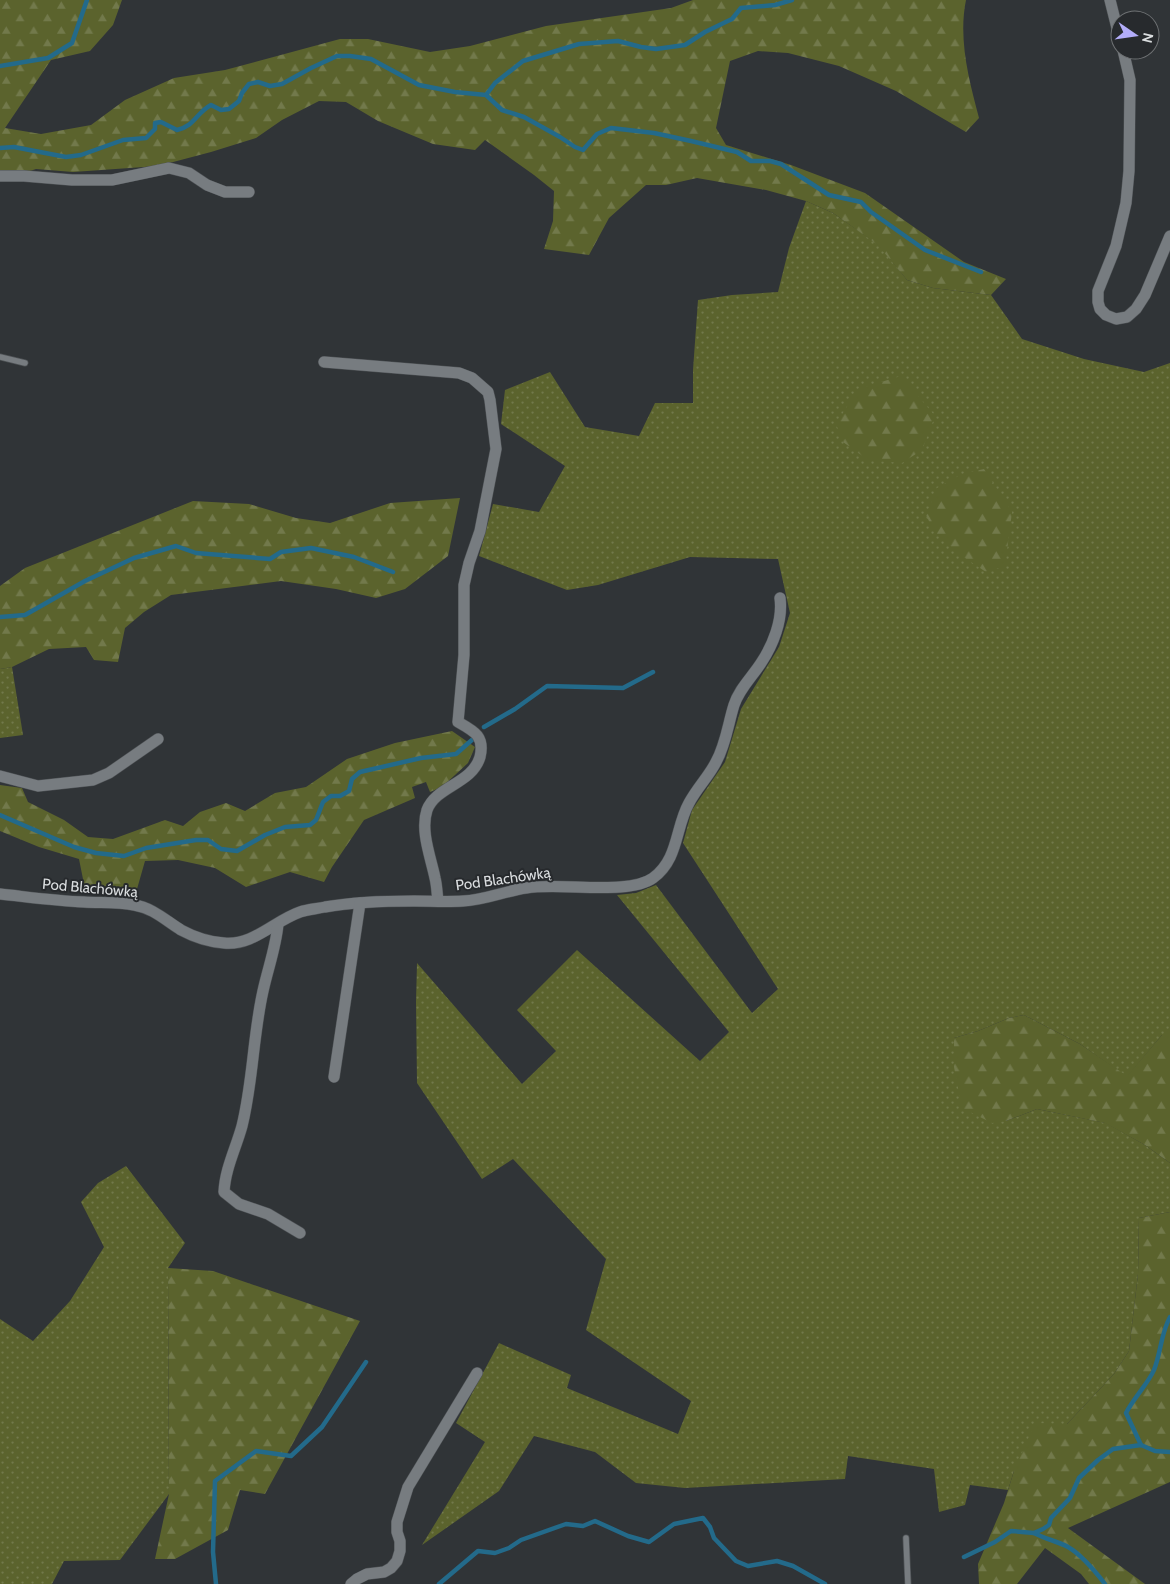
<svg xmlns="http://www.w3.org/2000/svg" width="1170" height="1584" viewBox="0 0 1170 1584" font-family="Cabin,sans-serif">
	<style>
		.grass { fill: url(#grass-dots) }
		.forest { fill: url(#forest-firs) }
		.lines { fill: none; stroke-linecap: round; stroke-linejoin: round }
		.stream { stroke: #236a8a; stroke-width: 4.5 }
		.lane-casing { stroke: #4e5255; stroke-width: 7 }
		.street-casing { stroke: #4e5255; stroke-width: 12 }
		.lane { stroke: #777c80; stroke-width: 5.5 }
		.street { stroke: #777c80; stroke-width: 11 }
		.labels { text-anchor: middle; stroke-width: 4; stroke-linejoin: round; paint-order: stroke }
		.street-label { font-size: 15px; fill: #dadddf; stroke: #272a2d }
	</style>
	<defs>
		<pattern id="grass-dots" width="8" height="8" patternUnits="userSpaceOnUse" patternTransform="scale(1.25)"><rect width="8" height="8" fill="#5b632d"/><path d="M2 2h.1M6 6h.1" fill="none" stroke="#72794b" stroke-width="1.8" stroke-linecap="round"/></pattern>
		<pattern id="forest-firs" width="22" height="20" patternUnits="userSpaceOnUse" patternTransform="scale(1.25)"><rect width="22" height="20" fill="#5b632d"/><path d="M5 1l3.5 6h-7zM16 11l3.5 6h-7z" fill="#72794b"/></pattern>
	</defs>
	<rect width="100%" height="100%" fill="#303437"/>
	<g class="grass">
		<polygon points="806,201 833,213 879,245 907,280 933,288 991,295 1022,339 1084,359 1144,372 1170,363 1170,1035 1162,1035 1127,1077 1080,1044 1024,1015 1009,1018 978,1031 954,1038 1006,1121 1037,1109 1106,1123 1145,1145 1170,1163 1170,1212 1139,1218 1138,1274 1129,1351 1114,1374 1067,1424 1014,1471 1008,1490 970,1485 965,1505 939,1512 934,1469 848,1456 845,1479 685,1488 636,1483 595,1452 534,1436 499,1491 422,1545 485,1442 456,1423 499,1343 571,1375 567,1388 678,1434 691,1401 586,1330 606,1259 513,1159 482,1179 417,1083 416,1002 417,963 522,1084 556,1051 517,1010 577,950 700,1061 729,1032 617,895 636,893 656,885 752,1013 778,989 683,843 692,810 725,762 741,709 779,647 790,613 778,559 690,557 598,585 567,590 479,556 493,504 539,512 565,466 501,424 505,390 550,372 585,427 639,436 655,403 693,403 693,370 698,300 732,295 778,292 789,248"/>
		<polygon points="12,667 23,735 0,738 0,669"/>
		<polygon points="126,1166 185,1243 168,1268 169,1494 120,1560 64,1561 52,1584 0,1584 0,1319 33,1341 70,1301 104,1247 81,1202 98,1183"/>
	</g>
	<g class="forest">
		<path d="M0 0H122L113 25 90 51 51 60 5 128 41 134 91 125 125 100 174 78 225 70 340 39H368L430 52 470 46 546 26 671 8 693 0H966C958 39 969 80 979 118L966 132 896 91 839 66 788 53 758 51 730 61 716 128 726 145 791 165 865 193 964 262 1006 279 991 295 933 288 907 280 878 245 833 213 806 201 766 190 697 178 666 185H646L609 218 589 255 544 249 553 221 554 191 534 175 485 140 475 150 433 144 378 121 346 102 319 101 282 120 256 138 211 152 158 166 73 172 36 169 0 181Z"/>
		<polygon points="901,376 935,416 922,450 902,463 868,460 843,442 836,424 858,389"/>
		<polygon points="984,469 1012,512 1005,566 986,572 962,556 935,533 926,515 937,488 962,474"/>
		<polygon points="460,498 448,556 405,589 376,598 336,589 281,581 171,595 144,612 125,628 118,662 94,660 86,647 49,649 12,667 0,669 0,586 25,568 193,501 249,504 296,518 330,523 390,503"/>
		<polygon points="452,731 475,747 468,763 442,787 430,792 426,782 412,787 415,798 364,820 332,867 324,882 290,872 246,887 215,868 178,860 145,861 135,896 84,884 79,859 39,847 0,831 0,785 22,788 28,802 64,820 88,837 113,839 165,820 183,826 200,812 226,803 245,811 275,793 306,787 347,759 395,743"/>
		<polygon points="1024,1015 1080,1044 1127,1076 1162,1035 1170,1035 1170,1163 1145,1145 1105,1123 1037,1109 1006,1121 992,1123 962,1108 954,1067 954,1038 978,1031 1009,1018"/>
		<polygon points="1170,1212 1170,1482 1068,1528 1145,1584 1089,1584 1081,1574 1045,1548 1017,1584 979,1584 978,1564 1004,1503 1014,1471 1035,1423 1067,1424 1114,1374 1129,1351 1138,1274 1139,1218"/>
		<polygon points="168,1268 213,1271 360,1321 265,1494 240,1490 228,1530 175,1559 155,1559 169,1494"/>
	</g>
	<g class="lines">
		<g class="stream">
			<polyline points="0,66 48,58 72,43 87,0"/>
			<polyline points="486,95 495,83 523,61 579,44 618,41 641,47 656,49 685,45 705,32 732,19 741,8 775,5 792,0"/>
			<path d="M0 148 14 147 66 157 81 155 123 140 146 138 155 129V123L161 122 177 130C195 126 196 113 211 105L221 110 229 109 239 101 242 93 249 84 258 82 270 86 282 84 311 68 337 56H350L371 59 419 85 455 92 486 95 502 110 524 117 560 137 575 147 583 150 597 134 611 128 654 133 691 141 737 152 751 161H770L781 164 829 195 861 202 871 212 925 250 981 272"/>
			<polyline points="0,617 25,615 85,581 134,558 176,546 196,553 270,559 281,552 311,548 354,557 393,572"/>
			<polyline points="484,727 515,709 547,686 623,688 653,672"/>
			<polyline points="0,815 74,847 96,853 124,856 146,848 196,840 208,840 221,849 237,851 265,835 285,827 310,825 316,820 323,802 331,796 340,796 349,791 352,779 360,772 421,758 456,754 473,739"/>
			<path d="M1141 1445 1126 1413C1133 1399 1149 1382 1154 1370 1161 1352 1161 1333 1170 1317"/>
			<path d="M1034 1533C1045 1539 1057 1541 1068 1547 1082 1555 1095 1571 1105 1584"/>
			<polyline points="964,1557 995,1542 1011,1531 1034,1533 1043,1529 1049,1525 1051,1518 1070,1498 1079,1478 1098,1460 1113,1449 1141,1445 1155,1451 1170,1452"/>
			<polyline points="216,1584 213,1552 215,1481 256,1451 291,1456 322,1427 366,1362"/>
			<polyline points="439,1584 478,1551 495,1553 509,1548 521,1540 566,1524 583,1526 595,1521 628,1536 649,1542 674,1524 703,1518 710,1527 714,1538 736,1561 748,1566 777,1561 793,1566 825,1584"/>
		</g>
		<defs>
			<g id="lane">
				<polyline points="0,357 25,363"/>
				<polyline points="906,1538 908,1584"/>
			</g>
			<g id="street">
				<polyline points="1110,0 1120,40"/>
				<polyline points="1123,50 1130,80 1129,171 1126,203 1116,246 1098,291 1098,302 1100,309 1106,315 1116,319 1127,317 1136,309 1145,295 1170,236"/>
				<polyline points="0,176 24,176 72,180 112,180 169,168 189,173 207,185 225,192 249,192"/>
				<path d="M324 362 459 373 472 378 488 392 490 400 496 449 480 531 469 563 464 585V655L458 722C474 731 485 736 480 757 472 784 436 786 427 810 420 831 431 858 435 878 437 886 437 894 438 901"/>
				<polyline points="0,776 38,786 93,780 109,773 158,739"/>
				<path d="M0 894C28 897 56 901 84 902 100 903 118 902 134 905 153 908 165 920 181 930 194 937 209 942 224 943 253 946 274 921 300 912 308 909 316 909 325 907 354 902 384 901 414 901 430 901 447 902 463 901 485 900 505 891 526 888 560 882 628 896 653 878 679 859 675 828 689 803 697 788 709 776 716 762 726 744 728 724 734 705 739 689 752 677 761 663 773 645 783 620 780 598"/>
				<path d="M278 924C276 947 268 968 263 991 253 1035 253 1082 242 1126 236 1148 225 1169 224 1192L239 1204 268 1214 300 1233"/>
				<polyline points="334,1077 360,903"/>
				<polyline points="351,1584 357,1579 367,1574 384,1572 391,1568 397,1561 400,1551 400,1541 397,1532 397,1522 408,1487 477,1373"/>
			</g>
		</defs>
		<use href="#lane" class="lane-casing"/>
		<use href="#street" class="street-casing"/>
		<use href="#lane" class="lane"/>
		<use href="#street" class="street"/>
	</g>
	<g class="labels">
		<g class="street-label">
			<text transform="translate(503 879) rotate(-8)" y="5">Pod Blachówką</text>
			<text transform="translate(90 888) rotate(5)" y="5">Pod Blachówką</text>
		</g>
	</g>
	<g transform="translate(1135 35) rotate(103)"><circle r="24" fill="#272a2d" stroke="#6f7274"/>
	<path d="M0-4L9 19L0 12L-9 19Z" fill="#b3adf9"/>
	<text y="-8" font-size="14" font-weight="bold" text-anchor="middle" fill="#dadddf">N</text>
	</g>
</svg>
